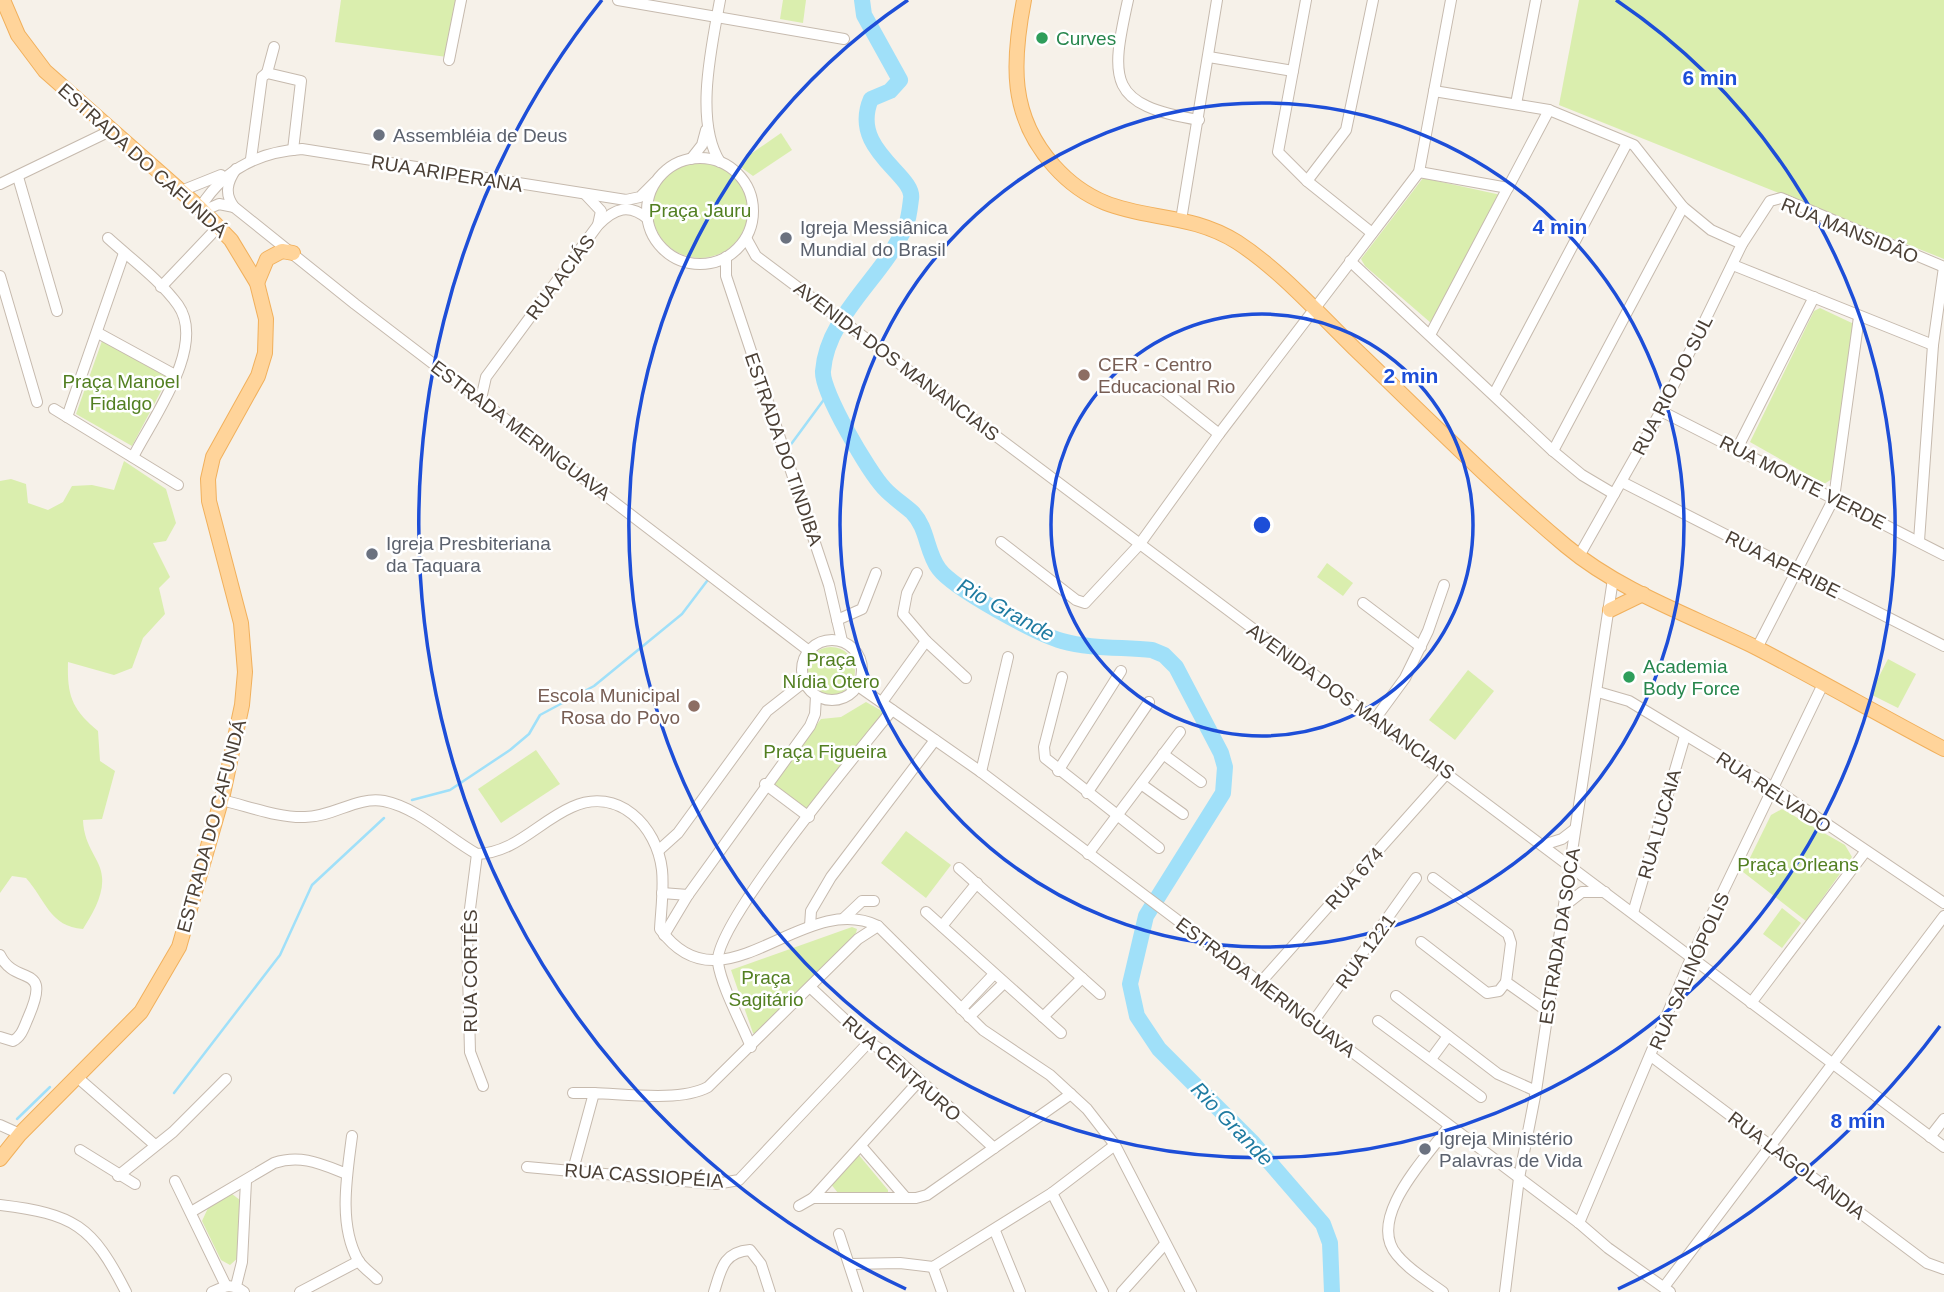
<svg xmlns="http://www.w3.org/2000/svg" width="1944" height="1292" viewBox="0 0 1944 1292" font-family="Helvetica,sans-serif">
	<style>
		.green { fill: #daeeae }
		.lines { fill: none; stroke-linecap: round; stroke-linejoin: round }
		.stream { stroke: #a0e0f9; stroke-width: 2.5 }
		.river { stroke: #a0e0f9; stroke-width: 16 }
		.minor-casing { stroke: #c6baae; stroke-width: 12 }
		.major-casing { stroke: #f1b05c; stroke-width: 16 }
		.minor { stroke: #fff; stroke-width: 10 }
		.major { stroke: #ffd49a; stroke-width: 14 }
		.ring { fill: none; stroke: #1d4ed8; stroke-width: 3.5 }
		.leisure-dot { fill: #2e9e5b; stroke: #fff; stroke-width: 2.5 }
		.worship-dot { fill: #6b7280; stroke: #fff; stroke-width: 2.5 }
		.education-dot { fill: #8d6e63; stroke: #fff; stroke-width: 2.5 }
		.labels { text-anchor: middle; stroke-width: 5; stroke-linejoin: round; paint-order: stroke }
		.leisure-label { font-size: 19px; fill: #27864d; stroke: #fff; text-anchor: start }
		.worship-label { font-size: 19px; fill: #5b616d; stroke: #fff; text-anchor: start }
		.street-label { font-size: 19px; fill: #4b4036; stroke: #fff }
		.park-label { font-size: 19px; fill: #527f21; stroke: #fff }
		.education-label { font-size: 19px; fill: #785e54; stroke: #fff; text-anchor: start }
		.water-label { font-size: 21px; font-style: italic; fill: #1f7ba1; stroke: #fff }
		.centre { fill: #1d4ed8; stroke: #fff; stroke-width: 3.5 }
		.ring-label { font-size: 21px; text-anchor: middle; font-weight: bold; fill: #1d4ed8; stroke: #fff; stroke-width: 5; stroke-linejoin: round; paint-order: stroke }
	</style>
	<rect width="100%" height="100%" fill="#f6f1e9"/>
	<g class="green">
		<polygon points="341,0 457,0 447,57 335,42"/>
		<polygon points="783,0 806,0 803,23 780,19"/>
		<polygon points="1579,0 1944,0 1944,259 1559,105"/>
		<polygon points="781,133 792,150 753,176 742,168 742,160"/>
		<circle cx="700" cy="210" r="48"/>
		<polygon points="1423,178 1501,195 1431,323 1365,266 1361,259"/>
		<polygon points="1820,308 1854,324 1832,479 1824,484 1750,442 1814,311"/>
		<polygon points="102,341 107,341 169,376 132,446 76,414"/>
		<path d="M124 461 166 489 176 523 166 541 153 543 170 577 159 588 165 614 143 638 132 668 114 675 68 662C67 696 72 709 98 731L100 761 115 771 102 819 83 820C84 848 101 859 102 877 104 895 92 915 83 929 50 927 45 899 26 878L12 876 0 893V481L11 479 26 484 28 503 48 510 63 502 72 486 92 485 114 490Z"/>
		<polygon points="1327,563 1353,583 1343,596 1317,577"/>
		<circle cx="831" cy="671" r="24"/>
		<polygon points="1888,659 1916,674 1898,708 1870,694"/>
		<polygon points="1468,670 1494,691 1455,740 1429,720"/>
		<polygon points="866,702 882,711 882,715 808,808 802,809 774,784 777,777 821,719 841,717"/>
		<polygon points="536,750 560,784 501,823 478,789"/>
		<polygon points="1782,809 1845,845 1852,857 1806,921 1743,872 1771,815"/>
		<polygon points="906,831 951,865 926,898 881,863"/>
		<polygon points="1782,908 1801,923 1782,948 1763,934"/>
		<polygon points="852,927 857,929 856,933 758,1035 753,1033 731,970"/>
		<polygon points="858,1154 888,1190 888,1194 838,1193 830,1183"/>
		<polygon points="232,1194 240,1200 239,1257 230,1265 221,1260 202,1221 208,1208"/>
	</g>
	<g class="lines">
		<g class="stream">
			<polyline points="789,447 828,394"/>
			<polyline points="412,800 450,790 510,750 529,734 540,715 594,686 682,614 707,581"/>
			<polyline points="174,1093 280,955 312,885 384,818"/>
			<polyline points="17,1119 50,1087"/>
		</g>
		<path class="river" d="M862 0 864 15 900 80 890 91 871 99C849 150 916 175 911 199 910 207 909 218 906 225 885 276 827 315 823 371 821 391 869 472 884 488 892 497 903 504 912 512 928 528 926 552 939 569 954 589 1037 634 1062 641 1090 649 1123 647 1152 650L1164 655 1176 667 1221 753 1225 767 1223 793 1146 916 1130 984 1137 1016 1159 1049 1253 1143 1323 1224 1330 1243 1332 1292"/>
		<defs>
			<g id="minor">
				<polyline points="618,0 844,39"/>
				<path d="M720 0C712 45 694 121 720 162"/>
				<path d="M1128 0C1110 81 1108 105 1199 120"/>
				<polyline points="1306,0 1278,152 1307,181 1372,233"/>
				<polyline points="1209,57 1293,71"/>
				<polyline points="449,60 461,0"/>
				<polyline points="267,73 274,47"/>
				<polyline points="1434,91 1549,110 1634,145 1683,207 1711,230 1742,244"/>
				<polyline points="1516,104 1536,0"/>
				<circle cx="700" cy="211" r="53"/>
				<polyline points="251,159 262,77 267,73 301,81 293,150"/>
				<polyline points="691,159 702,145 706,130"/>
				<path d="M236 169C227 182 224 194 234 207L355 304 809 651"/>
				<polyline points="1419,172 1508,188"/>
				<polyline points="18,177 57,311"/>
				<polyline points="1307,181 1346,130 1373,0"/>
				<polyline points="0,184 110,131"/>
				<polyline points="181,191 221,175"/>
				<polyline points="586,195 601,211 598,225"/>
				<path d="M200 208C223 170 257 152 302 149L626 200 640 197 655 182"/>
				<polyline points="203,211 219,204 234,207"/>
				<polyline points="1181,220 1217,0"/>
				<path d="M108 238C131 259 160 280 178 305 207 346 152 419 133 457"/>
				<polyline points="746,238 756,256 1944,1147"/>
				<polyline points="726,257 726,276 829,585 842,641"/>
				<polyline points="1350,261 1553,451 1582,475 1614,494"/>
				<polyline points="1733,265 1933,345"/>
				<polyline points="0,276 37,402"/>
				<polyline points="161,287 219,226"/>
				<polyline points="98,333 175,375"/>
				<polyline points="1430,335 1549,110"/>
				<polyline points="1160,387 1219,434"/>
				<polyline points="1494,394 1627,143"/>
				<path d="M481 399 486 377 598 225C615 208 629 203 648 219"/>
				<polyline points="54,409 178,485"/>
				<polyline points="1661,411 1944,555"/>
				<polyline points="67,417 124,253"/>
				<polyline points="1737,449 1814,297"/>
				<polyline points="1553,451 1683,207"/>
				<polyline points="1622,482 1944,646"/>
				<polyline points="1919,541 1933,345 1944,267"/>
				<polyline points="1001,542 1076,600 1085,603 1139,545 1219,434 1419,172 1451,0"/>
				<polyline points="1579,556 1661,411 1742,244 1770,201 1781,198 1944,267"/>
				<polyline points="917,573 907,593 903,614 926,641 966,678"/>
				<polyline points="1363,603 1421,647"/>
				<polyline points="837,620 862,609 876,573"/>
				<circle cx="832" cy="670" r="30"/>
				<polyline points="1757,648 1834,498 1859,317"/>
				<polyline points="1062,677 1044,747 1045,758 1159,848"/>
				<polyline points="858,686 981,772 1579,1223 1608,1248 1670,1292"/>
				<polyline points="1598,692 1629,701 1775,789 1944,903"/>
				<polyline points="882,702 926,641"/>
				<polyline points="1375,719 1405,678 1428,631 1444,585"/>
				<polyline points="1163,754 1201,782"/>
				<polyline points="1058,771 1121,671"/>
				<polyline points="981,772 1008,657"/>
				<polyline points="765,784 809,817"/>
				<polyline points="1141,784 1183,814"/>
				<polyline points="1087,793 1149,702"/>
				<path d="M221 800C248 806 278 818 305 817 333 817 357 796 384 801 418 808 447 837 477 854 515 853 538 822 572 807 618 786 657 826 662 870 664 889 661 910 660 929 723 1016 802 889 878 926L983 1030 1050 1075 1087 1109 1115 1145 1191 1292"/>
				<polyline points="1543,845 1562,839 1575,829"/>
				<polyline points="658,851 678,833 767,711 804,682"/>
				<polyline points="477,854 467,932 470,1052 483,1086"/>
				<polyline points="1088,854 1180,732"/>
				<polyline points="959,868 1100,994"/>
				<polyline points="1433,878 1508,934 1511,943 1506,982 1547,1011"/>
				<polyline points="662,893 688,895"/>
				<polyline points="1564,906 1582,892 1605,892"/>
				<polyline points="926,912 1061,1033"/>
				<polyline points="1633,913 1685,736"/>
				<polyline points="843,919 862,901 874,901"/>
				<polyline points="810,926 811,911 831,877 935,740"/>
				<polyline points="942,926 977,883"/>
				<polyline points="664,935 688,895 810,726 815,714 816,696"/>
				<polyline points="1421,942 1487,993 1499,991 1506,982"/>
				<path d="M0 955C16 988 53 961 28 1018 24 1027 22 1036 13 1041L0 1037"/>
				<polyline points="1260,983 1448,772"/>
				<polyline points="811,988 869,1042 899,1061 994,1148"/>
				<polyline points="1396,996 1498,1074 1536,1091"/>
				<polyline points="1751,1003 1865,852"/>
				<polyline points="961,1009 994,974"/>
				<polyline points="969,1017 1004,983"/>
				<polyline points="1043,1017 1082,978"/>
				<polyline points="1378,1021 1481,1097"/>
				<polyline points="1313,1022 1416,878"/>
				<path d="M751 1047C741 1022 722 988 718 963 711 927 863 747 892 710"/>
				<polyline points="1651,1056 1927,1263 1944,1269"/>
				<polyline points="1431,1059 1448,1036"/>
				<polyline points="77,1077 155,1145"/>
				<polyline points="573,1093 594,1093"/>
				<polyline points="0,1125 20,1134"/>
				<path d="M352 1136C347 1175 338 1224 358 1260 362 1267 371 1273 377 1279"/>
				<polyline points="1930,1137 1944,1119"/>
				<polyline points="861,1146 906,1198"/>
				<polyline points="80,1150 135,1184"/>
				<polyline points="527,1167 716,1184 739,1180 869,1042"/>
				<path d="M573 1170 594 1093C626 1094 680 1102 708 1087L858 939 878 926"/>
				<polyline points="118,1176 173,1132 226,1079"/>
				<polyline points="175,1181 226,1286"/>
				<polyline points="1052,1193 1103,1292"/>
				<polyline points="813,1198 916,1198 927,1195 1071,1094"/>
				<path d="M0 1205C74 1214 92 1225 126 1292"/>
				<polyline points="799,1206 813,1198 919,1081"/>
				<path d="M191 1212 274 1163C301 1154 321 1164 347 1174"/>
				<polyline points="1579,1223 1691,958 1823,684"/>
				<polyline points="995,1231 1020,1292"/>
				<polyline points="839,1234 858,1292"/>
				<polyline points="850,1264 900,1263 933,1267 1052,1193 1115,1145"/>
				<polyline points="933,1267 942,1292"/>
				<polyline points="236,1286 242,1262 246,1181"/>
				<polyline points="1664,1287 1944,916"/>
				<path d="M212 1292C224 1286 232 1283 244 1292"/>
				<polyline points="300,1292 359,1261"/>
				<path d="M714 1292C721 1270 723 1252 750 1250L761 1264 770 1292"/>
				<polyline points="1122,1292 1165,1244"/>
				<path d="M1443 1292C1428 1281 1409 1270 1397 1255 1365 1218 1428 1156 1449 1126"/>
				<polyline points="1505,1292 1519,1178 1536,1091 1613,579"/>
			</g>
			<g id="major">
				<path d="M1024 0C1012 62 1009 116 1054 166 1112 231 1173 202 1237 242 1280 270 1317 312 1354 348 1424 415 1492 484 1566 546 1621 592 1692 616 1755 647 1819 680 1881 716 1944 749"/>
				<polyline points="257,283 267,259 282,251 293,253"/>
				<polyline points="1610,610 1643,594"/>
				<polyline points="0,1159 20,1134 141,1012 179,947 223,794 242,705 245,672 241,623 209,501 208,479 213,457 258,376 265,353 266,319 257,283 231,240 200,208 45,71 18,35 3,0"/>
			</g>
		</defs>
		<use href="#minor" class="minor-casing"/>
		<use href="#major" class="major-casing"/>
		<use href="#minor" class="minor"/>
		<use href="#major" class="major"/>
	</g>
	<g class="ring">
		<circle cx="1262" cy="525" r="211"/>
		<circle cx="1262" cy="525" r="422"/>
		<path d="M1616 0A633 633 0 1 1 908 0"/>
		<path d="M1940 1026A843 843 0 0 1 1618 1289M906 1289A843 843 0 0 1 602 0"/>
	</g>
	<g class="leisure-dot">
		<circle cx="1042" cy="38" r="7"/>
		<circle cx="1629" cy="677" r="7"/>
	</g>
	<g class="worship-dot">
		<circle cx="379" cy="135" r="7"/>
		<circle cx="786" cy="238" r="7"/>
		<circle cx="372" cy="554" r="7"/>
		<circle cx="1425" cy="1149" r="7"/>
	</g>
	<g class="education-dot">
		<circle cx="1084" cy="375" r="7"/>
		<circle cx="694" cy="706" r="7"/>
	</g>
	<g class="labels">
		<g class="leisure-label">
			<text x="1056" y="45">Curves</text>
			<text x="1643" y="673">Academia<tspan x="1643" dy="22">Body Force</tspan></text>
		</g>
		<g class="worship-label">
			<text x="393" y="142">Assembléia de Deus</text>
			<text x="800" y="234">Igreja Messiânica<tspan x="800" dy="22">Mundial do Brasil</tspan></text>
			<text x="386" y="550">Igreja Presbiteriana<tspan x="386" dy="22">da Taquara</tspan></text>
			<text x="1439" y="1145">Igreja Ministério<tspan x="1439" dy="22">Palavras de Vida</tspan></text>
		</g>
		<g class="street-label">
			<text transform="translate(143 160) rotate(42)" y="7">ESTRADA DO CAFUNDÁ</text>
			<text transform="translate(447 173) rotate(9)" y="7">RUA ARIPERANA</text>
			<text transform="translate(1850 230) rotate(22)" y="7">RUA MANSIDÃO</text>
			<text transform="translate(560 277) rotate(-53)" y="7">RUA ACIÁS</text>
			<text transform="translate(897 361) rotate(37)" y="7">AVENIDA DOS MANANCIAIS</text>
			<text transform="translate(1672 385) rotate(-63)" y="7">RUA RIO DO SUL</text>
			<text transform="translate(521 430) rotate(37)" y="7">ESTRADA MERINGUAVA</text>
			<text transform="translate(784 449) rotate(71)" y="7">ESTRADA DO TINDIBA</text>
			<text transform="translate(1803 482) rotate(27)" y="7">RUA MONTE VERDE</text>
			<text transform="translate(1783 564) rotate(27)" y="7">RUA APERIBE</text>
			<text transform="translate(1351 701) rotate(36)" y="7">AVENIDA DOS MANANCIAIS</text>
			<text transform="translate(1774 792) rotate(33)" y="7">RUA RELVADO</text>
			<text transform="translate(1659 824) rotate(-74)" y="7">RUA LUCAIA</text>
			<text transform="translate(211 826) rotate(-75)" y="7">ESTRADA DO CAFUNDÁ</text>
			<text transform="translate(1354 878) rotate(-48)" y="7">RUA 674</text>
			<text transform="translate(1559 936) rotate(-81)" y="7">ESTRADA DA SOCA</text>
			<text transform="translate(1365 951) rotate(-54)" y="7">RUA 1221</text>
			<text transform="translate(470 971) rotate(-90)" y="7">RUA CORTÊS</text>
			<text transform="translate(1689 971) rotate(-66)" y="7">RUA SALINÓPOLIS</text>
			<text transform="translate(1266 987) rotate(37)" y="7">ESTRADA MERINGUAVA</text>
			<text transform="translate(902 1068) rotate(41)" y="7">RUA CENTAURO</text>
			<text transform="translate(1797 1165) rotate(37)" y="7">RUA LAGOLÂNDIA</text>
			<text transform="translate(644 1175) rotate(4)" y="7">RUA CASSIOPÉIA</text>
		</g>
		<g class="park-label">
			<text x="700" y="217">Praça Jauru</text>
			<text x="121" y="388">Praça Manoel<tspan x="121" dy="22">Fidalgo</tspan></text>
			<text x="831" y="666">Praça<tspan x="831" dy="22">Nídia Otero</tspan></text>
			<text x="825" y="758">Praça Figueira</text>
			<text x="1798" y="871">Praça Orleans</text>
			<text x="766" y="984">Praça<tspan x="766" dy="22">Sagitário</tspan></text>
		</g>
		<g class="education-label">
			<text x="1098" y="371">CER - Centro<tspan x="1098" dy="22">Educacional Rio</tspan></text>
			<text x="680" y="702" text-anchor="end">Escola Municipal<tspan x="680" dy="22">Rosa do Povo</tspan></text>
		</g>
		<g class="water-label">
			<text transform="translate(1006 610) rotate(29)" y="7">Rio Grande</text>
			<text transform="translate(1232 1124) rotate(46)" y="7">Rio Grande</text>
		</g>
	</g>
	<circle cx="1262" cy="525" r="10" class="centre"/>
	<g class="ring-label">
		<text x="1710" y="85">6 min</text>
		<text x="1560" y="234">4 min</text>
		<text x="1411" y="383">2 min</text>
		<text x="1858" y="1128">8 min</text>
	</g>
</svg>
